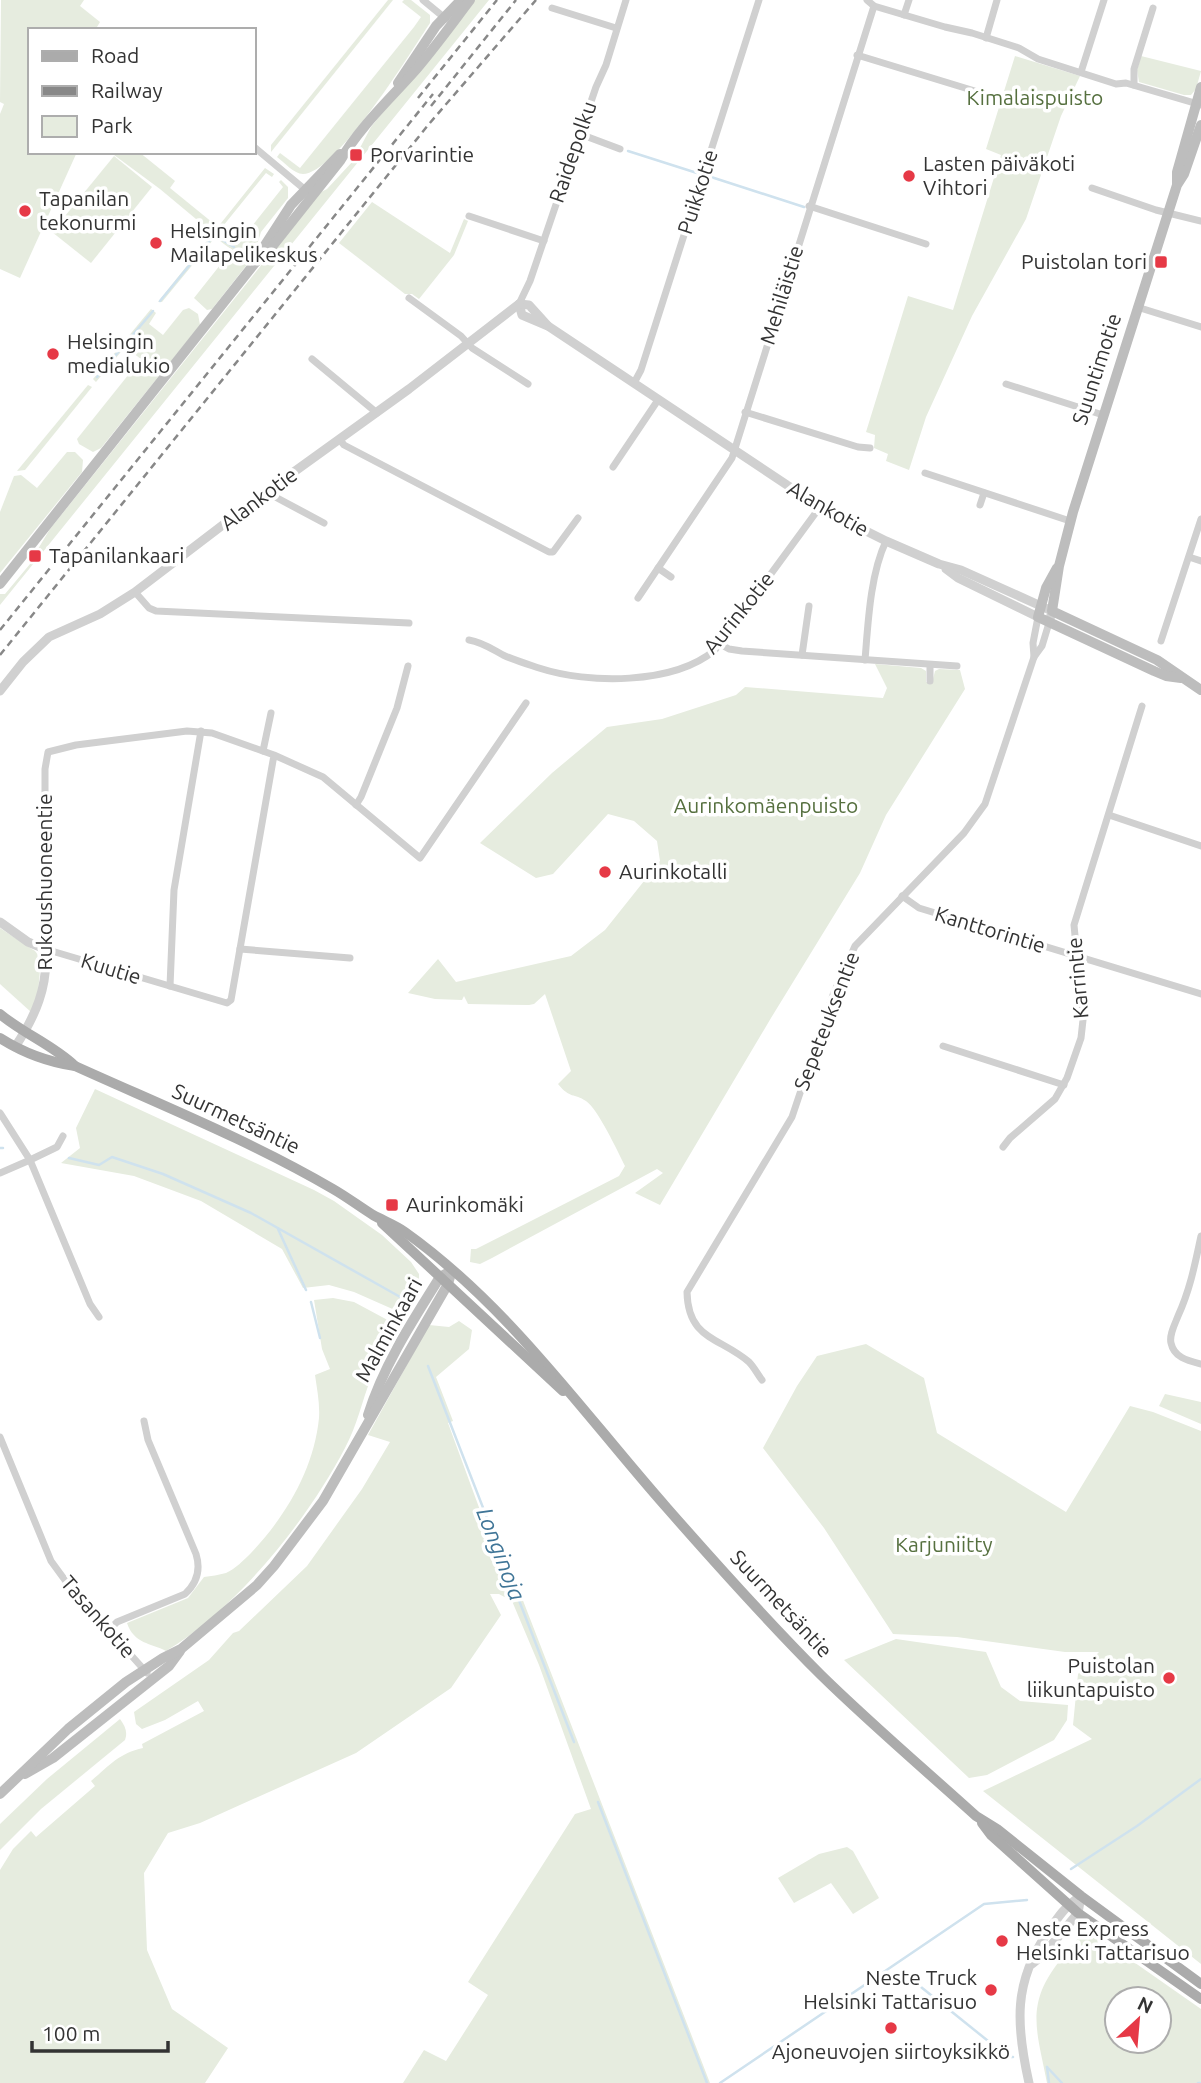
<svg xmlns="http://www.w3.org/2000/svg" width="1201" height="2083" viewBox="0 0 1201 2083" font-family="Ubuntu,sans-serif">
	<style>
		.green { fill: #e6ecdf; fill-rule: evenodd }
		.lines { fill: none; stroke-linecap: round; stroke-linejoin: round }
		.stream { stroke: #cfe2ee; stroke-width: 2.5 }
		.minor { stroke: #d0d0d0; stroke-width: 7 }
		.tertiary { stroke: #d0d0d0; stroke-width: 9 }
		.secondary { stroke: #bdbdbd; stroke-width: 10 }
		.primary { stroke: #ababab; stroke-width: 10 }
		.rail { stroke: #888; stroke-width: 2.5; stroke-dasharray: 7 5; stroke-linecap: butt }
		.poi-dot { fill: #e63946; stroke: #fff; stroke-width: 2.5 }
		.labels { text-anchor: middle; stroke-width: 7; stroke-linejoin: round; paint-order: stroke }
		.park-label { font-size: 21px; fill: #56703f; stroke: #fff }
		.street-label { font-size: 21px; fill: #333; stroke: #fff }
		.poi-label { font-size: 21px; fill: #333; stroke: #fff; text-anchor: start }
		.water-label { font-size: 23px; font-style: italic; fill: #3f7597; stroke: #fff }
	</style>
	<rect width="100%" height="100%" fill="#fff"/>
	<g class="green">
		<polygon points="1,0 84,0 80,6 100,22 97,27 100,30 30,30 30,152 77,152 20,278 0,269 0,114 4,104 0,102"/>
		<polygon points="388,0 393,0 271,152 271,145"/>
		<path d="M404 0H411L430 15V23L426 29C408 57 335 174 303 174 294 174 284 162 277 157L280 153 300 168 414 27 421 17 402 2Z"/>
		<polygon points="473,0 489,0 0,605 0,594 5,594 40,552 38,549 50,529 319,193 327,189 353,161 371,127"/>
		<polygon points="1015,56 1080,76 1061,116 1026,219 972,316 926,417 909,470 886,461 888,454 874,448 875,435 866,432 908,296 953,310 1001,155 986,149"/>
		<polygon points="1141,56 1201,71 1196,89 1191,95 1184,95 1139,82 1137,70"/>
		<polygon points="110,152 139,152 175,181 170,188 213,223 208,229 160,189"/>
		<polygon points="114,156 152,187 91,263 52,232"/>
		<polygon points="265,168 274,174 272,177 266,173 219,231 237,245 283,187 279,182 281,180 288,187 288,198 261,232 253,257 212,309 207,310 194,298 232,250 216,238 213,240 162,302 158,302"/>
		<polygon points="372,202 450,253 464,219 468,221 454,255 419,299 412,294 405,294 339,243"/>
		<polygon points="189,308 198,314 200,325 101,448 93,452 79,444 77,439 141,359 125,347 96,382 93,379 151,309 156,313 149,324 163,335 183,310"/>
		<polygon points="88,385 92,387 25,470 17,471"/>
		<polygon points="67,452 75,452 83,460 82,472 0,573 0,512 14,476 21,475 37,488"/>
		<path d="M875 664 921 668 926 671V682L932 683 935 671 939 669 960 670 965 689 886 815 860 873 771 1018 660 1205 635 1193 663 1173 657 1169 492 1258 480 1264 470 1262 471 1249H476L619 1176 625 1166C618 1152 598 1109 586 1101 574 1093 570 1099 558 1084L571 1071 545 994 534 1004 529 1005 468 1004 464 996 462 1000 435 999 408 993 438 959 456 982 571 956 605 930 660 861 657 841 634 821 608 814 553 874 536 878 480 843 552 773 607 727 662 719 736 695 745 687 883 698 887 688Z"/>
		<polygon points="0,928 35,951 41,959 38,992 31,1012 0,984"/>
		<polygon points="95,1089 314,1190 334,1201 382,1235 411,1262 419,1274 419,1284 397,1311 354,1292 329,1285 303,1288 282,1249 201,1201 134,1176 61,1163 80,1148 76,1128"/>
		<path d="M333 1298 354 1302 395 1324C387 1341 378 1359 371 1378 362 1401 357 1426 345 1448 307 1521 236 1609 166 1651 151 1643 134 1644 127 1623L188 1598 204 1577C211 1576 219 1575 226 1573 235 1569 244 1560 251 1553 286 1516 314 1469 319 1418 320 1404 317 1389 315 1375L330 1369 322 1349 314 1300Z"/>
		<path d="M459 1321 472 1330 469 1349 436 1377 453 1421 448 1423 502 1570 510 1567 710 2083H403L424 2050 446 2061 488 1995 468 1982 575 1814 591 1809 539 1665 512 1601 499 1594H490L501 1615 451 1688 356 1753 200 1823 168 1833 144 1873 147 1950 172 2009 228 2048 205 2083H0V1870L13 1849 31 1831 36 1837 95 1786 91 1781C109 1766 119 1753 143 1748L142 1744 204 1711 198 1701 165 1720 142 1729 136 1724 134 1712 209 1660 233 1633 239 1631 307 1566 362 1489 390 1442 368 1435 429 1325 449 1327Z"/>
		<polygon points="866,1344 924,1378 937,1433 1066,1512 1130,1406 1153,1412 1201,1431 1201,1964 983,1791 1092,1739 1073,1725 1078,1674 1099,1652 1065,1652 957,1637 893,1634 824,1528 763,1448 797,1386 817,1356"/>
		<polygon points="1165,1394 1201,1402 1201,1424 1159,1406"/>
		<polygon points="896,1639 986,1652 1001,1687 1020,1701 1068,1705 1067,1720 1054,1740 987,1775 969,1778 844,1660"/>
		<path d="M120 1719C125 1726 128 1732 125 1740L41 1809 0 1850V1824L47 1779Z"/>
		<polygon points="847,1847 853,1851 879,1898 853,1914 831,1883 794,1903 778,1878 819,1854"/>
		<path d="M1088 1930 1201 2009V2083H1047C1037 2030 1024 2004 1062 1958 1070 1949 1078 1936 1088 1930ZM1159 1999V2041H1117V1999Z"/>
	</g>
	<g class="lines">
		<g class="stream">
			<polyline points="628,151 697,173"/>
			<polyline points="708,176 804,207"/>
			<polyline points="160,301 211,239 216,236 234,247"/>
			<polyline points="97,377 153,311"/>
			<polyline points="0,1148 3,1148"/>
			<polyline points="69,1158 99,1165 112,1157 163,1174 251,1213 402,1298"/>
			<polyline points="278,1229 306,1290"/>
			<polyline points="311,1302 320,1338"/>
			<polyline points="428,1366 574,1742"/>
			<polyline points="598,1802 707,2083"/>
			<polyline points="1071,1869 1137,1826 1201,1779"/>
			<polyline points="874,1979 880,1986 916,1983 1008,2057 1013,2057"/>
			<polyline points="1047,2067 1062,2083"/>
			<polyline points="1047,2067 1049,2083"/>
			<polyline points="720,2083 984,1904 1027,1900"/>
			<polyline points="1198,2083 1201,2083"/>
		</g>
		<g class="minor">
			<polyline points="423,0 446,19"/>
			<polyline points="867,0 874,6 945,27 972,33 1019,48 1038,59 1116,84 1126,83 1201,105"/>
			<polyline points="552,8 616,28"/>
			<polyline points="904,15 909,0"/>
			<polyline points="986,38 997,0"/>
			<polyline points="857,55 1001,99"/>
			<polyline points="1081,72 1104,0"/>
			<polyline points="1134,85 1134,69 1153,8"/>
			<polyline points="580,134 620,149"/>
			<polyline points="254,147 309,193"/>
			<polyline points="1092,188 1156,210 1201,221"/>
			<polyline points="809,206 926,244"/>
			<polyline points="469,216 544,241"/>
			<polyline points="409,298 461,336 472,348 528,384"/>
			<polyline points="519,304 530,281 596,87 606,65 626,0"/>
			<polyline points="1137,307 1201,327"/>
			<polyline points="312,359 377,413"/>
			<polyline points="634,383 641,370 759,0"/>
			<polyline points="1006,384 1103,415"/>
			<polyline points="745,412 858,447 870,448"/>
			<polyline points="340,440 344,445 549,552 553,552 578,518"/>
			<polyline points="613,467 658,400"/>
			<polyline points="925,473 1070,521"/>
			<polyline points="266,492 324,523"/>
			<polyline points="980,505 984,493"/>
			<polyline points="1189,557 1201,561"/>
			<polyline points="658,568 671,577"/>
			<polyline points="135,592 149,608 156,611 409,623"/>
			<polyline points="638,598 732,458 874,6"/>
			<path d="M469 640C482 642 492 649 503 655 514 660 527 664 539 668 588 684 673 685 715 650L820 507"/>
			<polyline points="1161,641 1201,519"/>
			<polyline points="720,644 729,649 742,651 957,666"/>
			<polyline points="802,655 809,606"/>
			<polyline points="1034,657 1033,643 1038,617"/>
			<path d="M865 660C868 624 870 575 886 541"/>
			<polyline points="930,681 930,665"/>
			<polyline points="263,751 271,713"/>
			<polyline points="274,755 231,1000 227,1003 45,949 45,769 48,752 76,745 187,731 212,733 274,755 323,777 420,858 526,703"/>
			<polyline points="356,805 361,797 397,708 408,666"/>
			<polyline points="1109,815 1201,846"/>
			<polyline points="902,896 919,908 1201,994"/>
			<polyline points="240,949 350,958"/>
			<polyline points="170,986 174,890 201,731"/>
			<polyline points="943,1046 1064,1085"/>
			<polyline points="0,1113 30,1160 57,1147 63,1136"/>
			<polyline points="1003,1147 1010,1138 1055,1099 1067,1078 1081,1038 1083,1020 1074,925 1142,706"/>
			<polyline points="0,1173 30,1160 90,1304 99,1317"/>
			<path d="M1201 1236C1195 1264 1190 1290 1178 1316 1175 1324 1169 1335 1171 1343 1174 1358 1189 1361 1201 1364"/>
			<path d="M762 1380C758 1375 754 1367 749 1362 720 1337 688 1340 687 1292L792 1117 833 995 855 946 964 833 985 804 1034 657 1042 646 1049 623"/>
			<polyline points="0,1437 51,1561 70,1587 147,1673"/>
			<path d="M109 1630 117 1622 185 1594C197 1583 201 1570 196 1554L148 1440 144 1421"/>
		</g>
		<g class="tertiary">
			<polyline points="519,304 522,315 548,326 787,485 840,518 886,541 939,564 961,570 1052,611 1049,623"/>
			<polyline points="519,304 529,305 548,326"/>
			<polyline points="946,569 958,578 1038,617"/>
			<polyline points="0,691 23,662 49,637 100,614 135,592 266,492 409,389 519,304"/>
			<path d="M0 922 28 942 45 949C49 986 35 1017 15 1047"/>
			<polyline points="1032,1964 1043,1955 1078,1913 1081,1896"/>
			<path d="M1029 2083C1016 2025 1013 1982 1048 1932 1058 1917 1066 1905 1081 1896"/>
		</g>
		<g class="secondary">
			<polyline points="398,83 436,26 461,0"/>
			<polyline points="1201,125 1184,174 1177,185 1073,512 1059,566 1052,611 1157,660 1201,690"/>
			<polyline points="1177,184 1177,172 1201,87"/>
			<polyline points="258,256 291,205 340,154"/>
			<polyline points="1057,568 1046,588 1038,617 1154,671 1166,676 1181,678"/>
			<path d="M0 584 255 263 271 248 340 161C359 128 387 102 413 73 433 50 451 25 470 0"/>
			<path d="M368 1415C383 1366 413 1320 440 1277L447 1273"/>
			<polyline points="25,1774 53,1758 169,1666 180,1651"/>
			<polyline points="0,1794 68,1729 126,1682 163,1658 181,1649 257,1585 274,1566 323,1501 448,1284 452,1270"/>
		</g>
		<g class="primary">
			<path d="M0 1014C24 1034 53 1045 75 1066"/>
			<path d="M0 1038C22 1052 48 1062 75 1066 161 1105 251 1141 333 1189 347 1197 360 1207 373 1215 384 1221 395 1225 405 1232 509 1306 584 1414 667 1508 717 1565 768 1622 821 1675 871 1724 924 1769 976 1816L997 1829 1081 1896 1201 1984"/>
			<polyline points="382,1223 563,1391"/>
			<polyline points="982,1823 991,1835 1078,1913 1201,1999"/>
		</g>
		<g class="rail">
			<polyline points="418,98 497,0"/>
			<polyline points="431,106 516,0"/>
			<polyline points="0,630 433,94"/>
			<polyline points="0,655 429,124 536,0"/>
		</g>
	</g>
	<g class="poi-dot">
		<rect x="349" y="148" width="14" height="14" rx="3.5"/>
		<circle cx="909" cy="176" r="7"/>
		<circle cx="25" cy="211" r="7"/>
		<circle cx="156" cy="243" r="7"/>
		<rect x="1154" y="255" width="14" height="14" rx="3.5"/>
		<circle cx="53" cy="354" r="7"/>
		<rect x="28" y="549" width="14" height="14" rx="3.5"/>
		<circle cx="605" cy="872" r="7"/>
		<rect x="385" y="1198" width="14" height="14" rx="3.5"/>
		<circle cx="1169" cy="1678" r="7"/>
		<circle cx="1002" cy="1941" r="7"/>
		<circle cx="991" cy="1990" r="7"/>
		<circle cx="891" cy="2028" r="7"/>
	</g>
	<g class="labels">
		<g class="park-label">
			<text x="1035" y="105">Kimalaispuisto</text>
			<text x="766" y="813">Aurinkomäenpuisto</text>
			<text x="944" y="1552">Karjuniitty</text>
		</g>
		<g class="street-label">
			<text transform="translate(573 152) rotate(-71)" y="7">Raidepolku</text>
			<text transform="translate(698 192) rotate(-72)" y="7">Puikkotie</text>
			<text transform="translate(782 295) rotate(-73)" y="7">Mehiläistie</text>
			<text transform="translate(1097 369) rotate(-72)" y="7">Suuntimotie</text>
			<text transform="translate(259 499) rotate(-37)" y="7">Alankotie</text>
			<text transform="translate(828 509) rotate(30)" y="7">Alankotie</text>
			<text transform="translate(739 613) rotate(-51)" y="7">Aurinkotie</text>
			<text transform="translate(45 882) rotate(-90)" y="7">Rukoushuoneentie</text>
			<text transform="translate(990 930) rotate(17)" y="7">Kanttorintie</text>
			<text transform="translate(111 969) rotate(17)" y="7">Kuutie</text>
			<text transform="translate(1078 978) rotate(-95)" y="7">Karrintie</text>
			<text transform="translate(827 1021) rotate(-69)" y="7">Sepeteuksentie</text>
			<text transform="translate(236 1119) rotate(25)" y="7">Suurmetsäntie</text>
			<text transform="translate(389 1330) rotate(-61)" y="7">Malminkaari</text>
			<text transform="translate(781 1604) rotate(47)" y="7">Suurmetsäntie</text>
			<text transform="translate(98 1617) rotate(49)" y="7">Tasankotie</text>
		</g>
		<g class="poi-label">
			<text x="370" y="162">Porvarintie</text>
			<text x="923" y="171">Lasten päiväkoti<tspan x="923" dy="24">Vihtori</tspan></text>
			<text x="39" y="206">Tapanilan<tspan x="39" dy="24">tekonurmi</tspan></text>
			<text x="170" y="238">Helsingin<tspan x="170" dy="24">Mailapelikeskus</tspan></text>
			<text x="1147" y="269" text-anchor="end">Puistolan tori</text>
			<text x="67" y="349">Helsingin<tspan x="67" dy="24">medialukio</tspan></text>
			<text x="49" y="563">Tapanilankaari</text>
			<text x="619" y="879">Aurinkotalli</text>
			<text x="406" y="1212">Aurinkomäki</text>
			<text x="1155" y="1673" text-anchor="end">Puistolan<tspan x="1155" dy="24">liikuntapuisto</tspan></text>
			<text x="1016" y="1936">Neste Express<tspan x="1016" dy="24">Helsinki Tattarisuo</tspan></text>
			<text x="977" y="1985" text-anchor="end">Neste Truck<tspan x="977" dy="24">Helsinki Tattarisuo</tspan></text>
			<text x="891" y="2059" text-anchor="middle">Ajoneuvojen siirtoyksikkö</text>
		</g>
		<g class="water-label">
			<text transform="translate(501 1554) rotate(69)" y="8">Longinoja</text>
		</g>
	</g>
	<rect x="28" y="28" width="228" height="126" fill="#ffffff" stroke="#adadad" stroke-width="2"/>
	<rect x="42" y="51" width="35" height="10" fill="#ababab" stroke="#adadad" stroke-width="2"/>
	<text x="91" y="63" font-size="21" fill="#333333">Road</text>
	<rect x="42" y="86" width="35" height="10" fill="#888888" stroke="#adadad" stroke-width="2"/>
	<text x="91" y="98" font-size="21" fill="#333333">Railway</text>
	<rect x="42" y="116" width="35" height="21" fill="#e6ecdf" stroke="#adadad" stroke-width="2"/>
	<text x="91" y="133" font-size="21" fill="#333333">Park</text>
	<g transform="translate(1138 2020) rotate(26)"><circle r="33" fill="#ffffff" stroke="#adadad" stroke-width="2"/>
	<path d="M0-5L12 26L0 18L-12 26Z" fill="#e63946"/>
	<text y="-10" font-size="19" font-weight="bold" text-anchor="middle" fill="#333333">N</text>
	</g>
	<path d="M32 2041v10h136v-10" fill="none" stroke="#333333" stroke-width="3.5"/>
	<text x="42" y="2041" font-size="21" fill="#333333" stroke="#ffffff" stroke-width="5" paint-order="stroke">100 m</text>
</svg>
